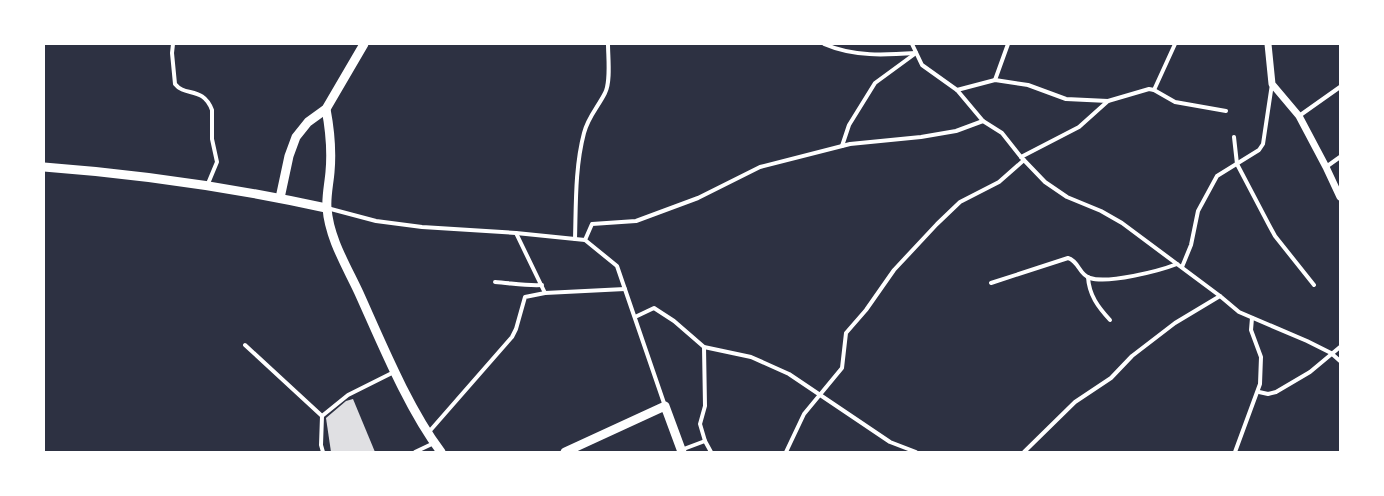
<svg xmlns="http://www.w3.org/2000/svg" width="1384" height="496" viewBox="0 0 1384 496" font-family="Raleway,sans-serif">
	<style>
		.building { fill: #e0e0e3 }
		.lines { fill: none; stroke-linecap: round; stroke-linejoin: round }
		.minor { stroke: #fff; stroke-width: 4 }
		.tertiary { stroke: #fff; stroke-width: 7 }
		.primary { stroke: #fff; stroke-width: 9 }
	</style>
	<rect width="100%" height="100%" fill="#2d3142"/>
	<polygon class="building" points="353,399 375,452 331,452 326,418 346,401"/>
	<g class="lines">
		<g class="minor">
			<path d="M173 44 172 53 175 84C185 97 203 86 212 110V139L217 162 207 186"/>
			<path d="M824 44C854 57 885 55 916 53"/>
			<polyline points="912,44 922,65 957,90 983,121 1002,133 1021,157 1045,182 1067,197 1101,211 1122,223 1220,296 1239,312 1307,341 1331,353 1340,361"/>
			<polyline points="995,80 1008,44"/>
			<polyline points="957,90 995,80 1028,85 1066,99 1108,101 1149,89 1154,90 1175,102 1226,111"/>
			<polyline points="1154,90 1175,44"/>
			<polyline points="1299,116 1340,87"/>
			<polyline points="1234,137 1237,164 1269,225 1275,236 1314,285"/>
			<polyline points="842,146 849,125 875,83 916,53"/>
			<polyline points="1021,157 1079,127 1108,101"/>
			<polyline points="1326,167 1340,157"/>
			<polyline points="327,208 376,221 422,227 516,233 585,240 617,266 665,406"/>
			<polyline points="516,233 545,293"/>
			<path d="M575 239C576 204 575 167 584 133 588 117 598 107 605 93 611 82 608 57 608 44"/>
			<polyline points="585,240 592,224 636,221 698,198 760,167 850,144 921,137 956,131 983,121"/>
			<polyline points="1182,267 1191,245 1198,211 1217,176 1259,150 1263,144 1272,84"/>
			<path d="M1088 277C1089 295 1098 307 1110 320"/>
			<path d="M495 282C511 283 526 286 542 285"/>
			<path d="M991 283 1068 258C1079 261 1079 275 1090 278 1108 284 1159 271 1177 264"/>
			<polyline points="635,317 654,308 674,321 704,347 751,357 789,374 890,442 916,452"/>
			<polyline points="245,345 322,416"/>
			<polyline points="704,347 705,406 700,424 705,441 711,452"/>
			<polyline points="1259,392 1268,394 1276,392 1310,372 1340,347"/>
			<polyline points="428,433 512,337 516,329 525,297 545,293 625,289"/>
			<polyline points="681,450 705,441"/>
			<polyline points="323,452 321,445 322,416 348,395 394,372"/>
			<polyline points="415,452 434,443"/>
			<polyline points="786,452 804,414 842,368 846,333 866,310 894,270 937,224 960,202 999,182 1024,160"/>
			<polyline points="1024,452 1075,402 1111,378 1132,356 1175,323 1220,296"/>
			<polyline points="1235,452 1260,384 1261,357 1251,330 1252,318"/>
		</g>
		<polyline class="tertiary" points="1268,44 1272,84 1299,116 1326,167 1340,197"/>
		<g class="primary">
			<path d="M326 109C330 130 332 150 330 172 329 184 326 197 327 208 329 238 347 267 359 293 382 344 408 408 441 452"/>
			<path d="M44 167C139 174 234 188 326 208"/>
			<polyline points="280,198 289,156 296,137 308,122 326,109 364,44"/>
			<polyline points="565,452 665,406 682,452"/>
		</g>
	</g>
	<rect width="1384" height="496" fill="none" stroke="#ffffff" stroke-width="90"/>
</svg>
